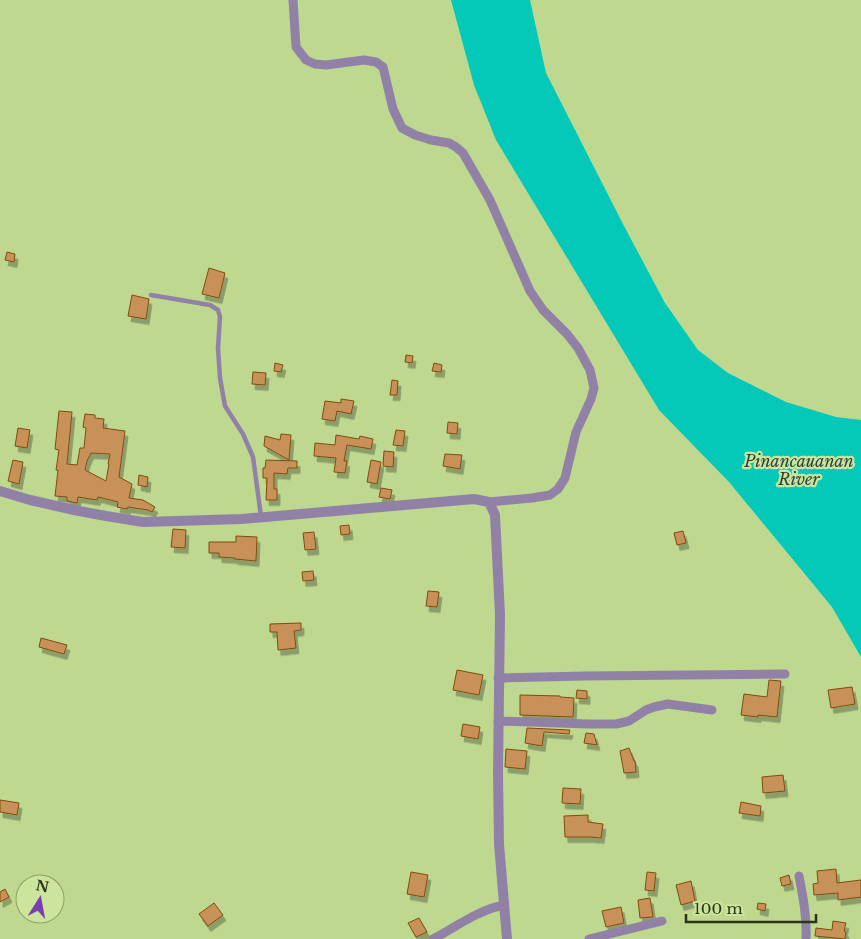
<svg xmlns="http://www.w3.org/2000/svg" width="861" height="939" viewBox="0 0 861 939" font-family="'Libre Baskerville',serif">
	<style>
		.water { fill: #04c9b8 }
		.building { fill: #c9915a; stroke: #7f4c0d; fill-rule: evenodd; filter: url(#shadow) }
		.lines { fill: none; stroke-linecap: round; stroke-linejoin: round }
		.service { stroke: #9281a7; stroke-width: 4.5 }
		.minor { stroke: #9281a7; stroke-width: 9 }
		.tertiary { stroke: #9281a7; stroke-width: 10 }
		.labels { text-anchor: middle; stroke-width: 4.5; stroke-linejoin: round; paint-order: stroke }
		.water-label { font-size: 16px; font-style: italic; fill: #29423f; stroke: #cbe59c }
	</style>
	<defs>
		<filter id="shadow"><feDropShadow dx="3" dy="5.5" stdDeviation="0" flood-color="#0004"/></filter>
	</defs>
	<rect width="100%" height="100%" fill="#bed890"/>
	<polygon class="water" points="451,0 530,0 546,73 624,226 665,303 698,350 728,373 786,402 836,417 861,420 861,657 832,607 729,482 659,410 496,140 474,85"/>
	<g class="building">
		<polygon points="7,252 15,254 14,262 5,260"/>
		<polygon points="209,268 225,273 219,298 202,294"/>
		<polygon points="132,295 149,299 146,319 128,316"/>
		<polygon points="406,355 413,356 412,363 405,362"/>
		<polygon points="275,363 283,365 281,372 274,371"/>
		<polygon points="434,363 442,365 441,372 432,371"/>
		<polygon points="253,372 266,373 265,385 252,384"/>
		<polygon points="392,380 398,381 397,395 390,395"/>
		<polygon points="341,399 354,401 351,414 337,411 335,421 322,419 325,401 341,403"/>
		<path d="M59 411 72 412 67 464 77 465 80 448H84L86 428 83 427 85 414 95 415V418L104 419 103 428 125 431 119 477 132 484 129 498 143 500 155 507 152 512 148 510 128 507 127 509 117 507 118 502 98 497 97 500 78 497 77 503 67 501V497L55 496 58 470H56L59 450 55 449ZM91 453 110 454 108 464H109L106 481 85 470 87 461Z"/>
		<polygon points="448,422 458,423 457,434 447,433"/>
		<polygon points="18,428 30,430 27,448 15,446"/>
		<polygon points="396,430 405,431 403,446 393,445"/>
		<polygon points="281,434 291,435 289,460 264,446 265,436 280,440"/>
		<polygon points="336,435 359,439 360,436 373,439 371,449 347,445 344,461 347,461 345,473 334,472 336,458 314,456 315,443 335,445"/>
		<polygon points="384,451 394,452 393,467 383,466"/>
		<polygon points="445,454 462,455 460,469 443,466"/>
		<polygon points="13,460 23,462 19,484 8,481"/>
		<polygon points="266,460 297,461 297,468 288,468 287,474 274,473 274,489 277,489 277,500 266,500 267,478 263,478 263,468 265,468"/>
		<polygon points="371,460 381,462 377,484 367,482"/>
		<polygon points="139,475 148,477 147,487 138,485"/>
		<polygon points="381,488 392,490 390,499 379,497"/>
		<polygon points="349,525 350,534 341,535 340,526"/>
		<polygon points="173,529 186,530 185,548 171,547"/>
		<polygon points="683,531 686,543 677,545 674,533"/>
		<polygon points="314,532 316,549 305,550 303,533"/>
		<polygon points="236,536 257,537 256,561 235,559 235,558 219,557 219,553 209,553 209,542 236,542"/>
		<polygon points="313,571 314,580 303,581 302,572"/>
		<polygon points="428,591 439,592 437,607 426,606"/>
		<polygon points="301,623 301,630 294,631 296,648 278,650 277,632 270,632 270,624"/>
		<polygon points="41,638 67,645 64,654 39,647"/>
		<polygon points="457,670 483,675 479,695 453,690"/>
		<polygon points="769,680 781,681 777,717 758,715 758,717 741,715 744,694 767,697"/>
		<polygon points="852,687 855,704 831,708 828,690"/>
		<polygon points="577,690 587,691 587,699 576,698"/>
		<polygon points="520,695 560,696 560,697 574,698 573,717 520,715"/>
		<polygon points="463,724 480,727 478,739 461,736"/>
		<polygon points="527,728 570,730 569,734 544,732 542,746 525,743"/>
		<polygon points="586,733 594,734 597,745 584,743"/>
		<polygon points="629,748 634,761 635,761 636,772 624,773 620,751"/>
		<polygon points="506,749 527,751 525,769 505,767"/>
		<polygon points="783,775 785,791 763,793 762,777"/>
		<polygon points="563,788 581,789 580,804 562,803"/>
		<polygon points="0,800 19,803 17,815 0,812"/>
		<polygon points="741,802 761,806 760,816 739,813"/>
		<polygon points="588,815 588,822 603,824 601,838 591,837 565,837 564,816"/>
		<polygon points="836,869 837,883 861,880 861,897 838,900 838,893 814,895 813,884 818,883 817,871"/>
		<polygon points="411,872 428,875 424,897 407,894"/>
		<polygon points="647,872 656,873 654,891 645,890"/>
		<polygon points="789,875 791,884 782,886 780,878"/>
		<polygon points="691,881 695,901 681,905 676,885"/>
		<polygon points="5,889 9,897 0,902 0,892"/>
		<polygon points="650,898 653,917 640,918 638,900"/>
		<polygon points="214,903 223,915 208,926 199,914"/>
		<polygon points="758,903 766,904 765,911 757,909"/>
		<polygon points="621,907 624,923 606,927 602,911"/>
		<polygon points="419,918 427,932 416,937 408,923"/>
		<polygon points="833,921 846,923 844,931 846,932 845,939 815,936 816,928 832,930"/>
	</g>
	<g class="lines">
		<polyline class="service" points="151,295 210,305 218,310 220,317 218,348 220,378 225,406 243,434 253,457 261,516"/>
		<g class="minor">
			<polyline points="293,0 296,47 306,60 315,64 326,65 364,60 376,62 383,67 393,109 402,128 415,135 431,140 449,143 456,147 463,153 490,200 530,291 543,310 567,334 578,348 590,370 594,388 591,399 576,432 565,478 558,489 550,495 532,498 489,502"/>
			<polyline points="498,678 585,676 785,674"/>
			<polyline points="498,721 588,724 616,724 629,721 646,710 654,707 668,704 712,710"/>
			<path d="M799 876C803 897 807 917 806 939"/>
			<path d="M433 939C456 927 478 910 504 905"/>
			<polyline points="589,939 662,921"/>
		</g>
		<polyline class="tertiary" points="0,491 30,500 74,510 106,516 143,522 242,519 474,499 489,502 495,515 500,615 498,773 499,844 507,939"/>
	</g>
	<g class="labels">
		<g class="water-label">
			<text x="799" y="467">Pinancauanan<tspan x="799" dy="18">River</tspan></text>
		</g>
	</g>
	<g transform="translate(40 899) rotate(11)"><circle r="24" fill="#cbe59c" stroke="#8b9f67"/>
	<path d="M0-4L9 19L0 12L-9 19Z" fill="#7a3db2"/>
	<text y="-8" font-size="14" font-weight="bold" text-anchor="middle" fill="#2c3518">N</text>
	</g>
	<path d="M686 914v8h130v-8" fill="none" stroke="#2c3518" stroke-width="2.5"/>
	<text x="694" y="914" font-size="15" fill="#2c3518" stroke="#cbe59c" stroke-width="4" paint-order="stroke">100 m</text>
</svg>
